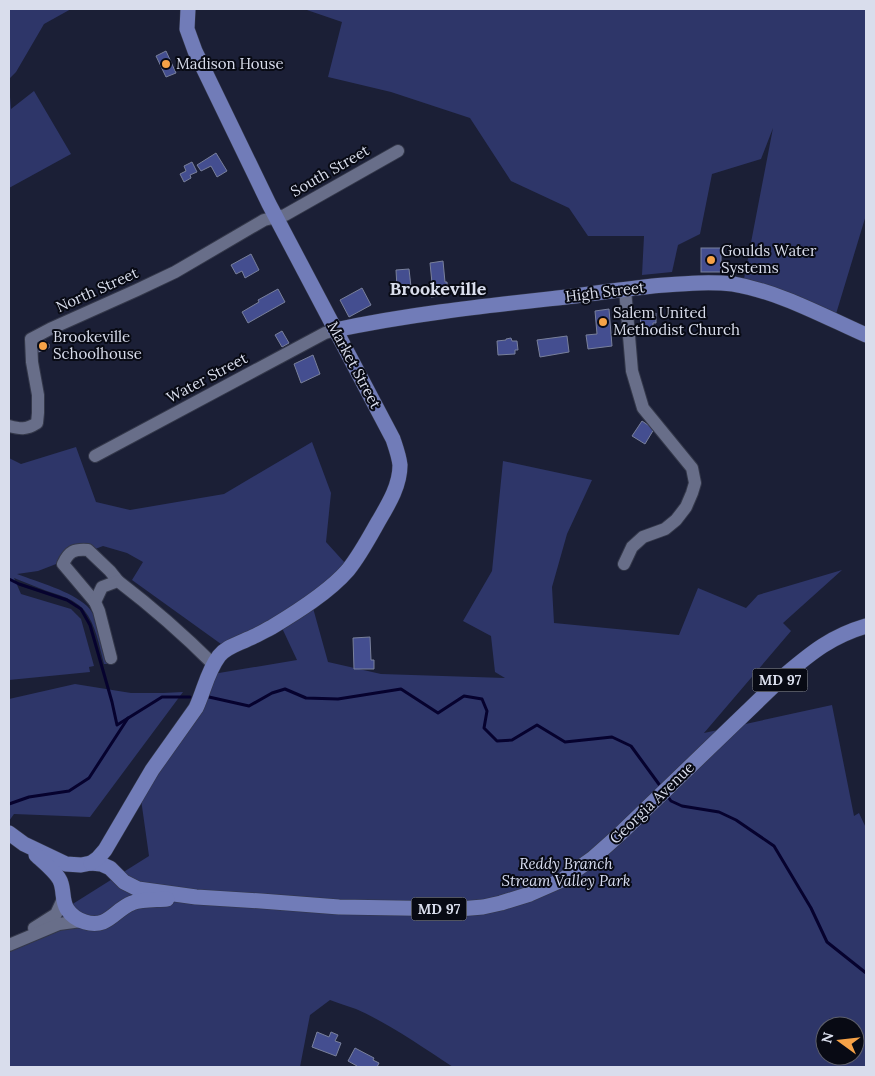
<svg xmlns="http://www.w3.org/2000/svg" width="875" height="1076" viewBox="0 0 875 1076" font-family="Lora,serif">
	<style>
		.green { fill: #2e3669; fill-rule: evenodd }
		.lines { fill: none; stroke-linecap: round; stroke-linejoin: round }
		.stream { stroke: #06022e; stroke-width: 3 }
		.building { fill: #444e90; stroke: #79809b }
		.minor-casing { stroke: #34384a; stroke-width: 14 }
		.major-casing { stroke: #34384a; stroke-width: 16 }
		.minor { stroke: #686e89; stroke-width: 12 }
		.major { stroke: #717cb8; stroke-width: 15 }
		.poi-dot { fill: #f6a247; stroke: #080a14; stroke-width: 2 }
		.labels { text-anchor: middle; stroke-width: 4; stroke-linejoin: round; paint-order: stroke }
		.shield { fill: #080a14; stroke: #9a9eab; stroke-width: 1 }
		.shield-label { font-size: 14px; font-weight: bold; fill: #d9ddec }
		.poi-label { font-size: 15px; fill: #d9ddec; stroke: #080a14; text-anchor: start }
		.street-label { font-size: 15px; fill: #d9ddec; stroke: #080a14 }
		.park-label { font-size: 15px; font-style: italic; fill: #d9def2; stroke: #080a14 }
		.quarter-label { font-size: 18px; font-weight: bold; fill: #d9ddec; stroke: #080a14 }
	</style>
	<rect width="100%" height="100%" fill="#1b1f36"/>
	<g class="green">
		<polygon points="9,9 71,9 44,24 16,72 9,79"/>
		<polygon points="304,9 866,9 866,215 836,314 744,279 773,128 761,159 712,174 700,234 678,245 672,272 642,275 644,236 588,236 569,208 511,181 470,118 391,92 328,77 342,22"/>
		<polygon points="9,84 11,109 34,91 71,154 9,188"/>
		<path d="M312 442 331 493 326 542 345 563C314 596 263 629 221 644L132 580 143 562 127 553 103 546 38 571 17 574C38 582 71 591 87 606 101 620 105 645 107 664H104C99 645 96 625 84 610 73 597 54 594 39 588 31 585 22 581 14 578L21 594 71 609 81 619 94 666 89 667 90 672 9 680V458L21 464 76 447 96 502 130 510 224 494Z"/>
		<path d="M503 461 592 480 567 534 552 587 554 623 679 635 698 588 746 608 758 595 842 570 783 623 791 631 704 733 832 705 854 816 859 813 866 828V1067H453C422 1047 390 1024 356 1009 347 1006 338 1003 330 1000L310 1015 300 1067H9V944L149 856 139 785 207 675 297 660 282 628 313 608 328 662 381 674 505 678 495 672 491 636 463 621 492 571ZM825 1026H855V1056H825Z"/>
		<polygon points="75,684 131,693 163,693 183,692 90,817 14,814 9,821 9,699"/>
	</g>
	<g class="lines">
		<g class="stream">
			<polyline points="9,579 19,584 67,600 81,609 90,625 112,702 117,725 162,697 190,697"/>
			<polyline points="209,697 249,706 272,693 285,689 306,698 338,699 401,689 438,713 464,696 482,699 487,711 484,728 497,741 512,740 537,725 565,742 612,737 631,746 661,787"/>
			<polyline points="666,794 671,801 682,806 719,812 736,820 774,846 811,908 827,942 866,973"/>
			<polyline points="9,804 29,797 69,791 89,778 128,718"/>
		</g>
	</g>
	<g class="building">
		<polygon points="166,51 176,73 166,77 156,56"/>
		<polygon points="216,153 227,171 217,177 211,166 201,171 197,165"/>
		<polygon points="192,162 197,172 190,175 191,178 184,182 180,174 186,171 184,166"/>
		<rect x="701" y="248" width="20" height="24"/>
		<polygon points="251,254 259,270 245,278 242,271 236,274 231,265"/>
		<polygon points="443,261 445,282 447,282 448,295 431,297 429,284 432,283 430,263"/>
		<polygon points="409,269 411,287 397,288 396,270"/>
		<polygon points="362,288 371,305 349,317 340,300"/>
		<polygon points="278,289 285,302 248,323 242,312 259,302 258,300"/>
		<polygon points="609,309 612,346 588,349 586,335 597,334 595,311"/>
		<polygon points="654,310 654,314 656,313 656,323 653,323 653,330 641,330 640,311"/>
		<polygon points="282,331 289,343 282,347 275,335"/>
		<polygon points="567,336 569,352 540,357 537,340"/>
		<polygon points="511,338 512,341 517,341 518,350 515,350 515,354 498,355 497,341 506,340 506,339"/>
		<polygon points="46,341 46,344 49,344 49,348 46,348 47,350 38,352 37,342"/>
		<polygon points="313,355 320,374 301,383 294,364"/>
		<polygon points="642,421 654,429 645,444 632,436"/>
		<polygon points="370,637 371,660 374,660 374,669 354,669 353,638"/>
		<polygon points="317,1032 329,1037 331,1032 338,1035 335,1041 341,1043 336,1056 312,1047"/>
		<polygon points="355,1048 374,1058 373,1060 379,1063 377,1067 356,1067 357,1066 348,1061"/>
	</g>
	<g class="lines">
		<defs>
			<g id="minor">
				<path d="M9 426C20 429 26 430 37 423L38 413V395L32 362 31 339 50 329 137 290 175 272 264 220 285 215 398 151"/>
				<polyline points="95,456 325,333 335,330"/>
				<polyline points="624,564 632,547 643,537 665,529 676,520 686,507 692,493 695,483 692,468 643,408 632,371 625,289"/>
				<path d="M95 602 63 564C69 551 74 549 88 550L110 571 118 581"/>
				<path d="M111 658 99 611 95 602 102 587 118 581C152 607 184 635 214 665"/>
				<polyline points="34,928 56,914 63,899"/>
				<polyline points="9,945 59,924 81,921"/>
			</g>
			<g id="major">
				<path d="M335 330C414 313 495 305 575 296 601 292 627 289 653 286 680 284 706 281 733 284 780 292 823 316 866 335"/>
				<path d="M9 833 24 844 66 864 81 865 91 863 101 864 110 868 124 882 138 889 196 897 261 901 339 907 459 909 483 907 501 903 530 894 562 880 593 858 620 834 785 675C812 652 832 636 866 626"/>
				<path d="M36 855C43 862 58 873 61 883 64 892 62 901 67 909 71 915 78 920 85 922 108 929 114 910 132 903 141 899 157 900 167 899"/>
				<path d="M91 863 98 858 105 850 152 770 196 708C204 691 207 672 219 656 226 647 238 644 248 639 256 636 264 631 272 627 297 612 329 592 348 570 360 555 369 538 378 522 388 505 400 486 400 465 399 456 396 448 393 439L269 204 195 51 187 29 188 9"/>
			</g>
		</defs>
		<use href="#minor" class="minor-casing"/>
		<use href="#major" class="major-casing"/>
		<use href="#minor" class="minor"/>
		<use href="#major" class="major"/>
	</g>
	<g class="poi-dot">
		<circle cx="166" cy="64" r="5"/>
		<circle cx="711" cy="260" r="5"/>
		<circle cx="603" cy="322" r="5"/>
		<circle cx="43" cy="346" r="5"/>
	</g>
	<g class="labels">
		<g class="shield">
			<rect x="752.5" y="668.5" width="55" height="23" rx="4"/>
			<rect x="411.5" y="897.5" width="55" height="23" rx="4"/>
		</g>
		<g class="shield-label">
			<text x="780" y="685">MD 97</text>
			<text x="439" y="914">MD 97</text>
		</g>
		<g class="poi-label">
			<text x="176" y="69">Madison House</text>
			<text x="721" y="256">Goulds Water<tspan x="721" dy="17">Systems</tspan></text>
			<text x="613" y="318">Salem United<tspan x="613" dy="17">Methodist Church</tspan></text>
			<text x="53" y="342">Brookeville<tspan x="53" dy="17">Schoolhouse</tspan></text>
		</g>
		<g class="street-label">
			<text transform="translate(330 171) rotate(-30)" y="5">South Street</text>
			<text transform="translate(97 290) rotate(-24)" y="5">North Street</text>
			<text transform="translate(605 292) rotate(-7)" y="5">High Street</text>
			<text transform="translate(354 365) rotate(62)" y="5">Market Street</text>
			<text transform="translate(207 378) rotate(-28)" y="5">Water Street</text>
			<text transform="translate(652 803) rotate(-44)" y="5">Georgia Avenue</text>
		</g>
		<g class="park-label">
			<text x="566" y="869">Reddy Branch<tspan x="566" dy="17">Stream Valley Park</tspan></text>
		</g>
		<g class="quarter-label">
			<text x="438" y="295">Brookeville</text>
		</g>
	</g>
	<rect width="875" height="1076" fill="none" stroke="#d9ddec" stroke-width="20"/>
	<g transform="translate(840 1041) rotate(285)"><circle r="24" fill="#080a14" stroke="#5c5e6a"/>
	<path d="M0-4L9 19L0 12L-9 19Z" fill="#f6a247"/>
	<text y="-8" font-size="14" font-weight="bold" text-anchor="middle" fill="#d9ddec">N</text>
	</g>
</svg>
